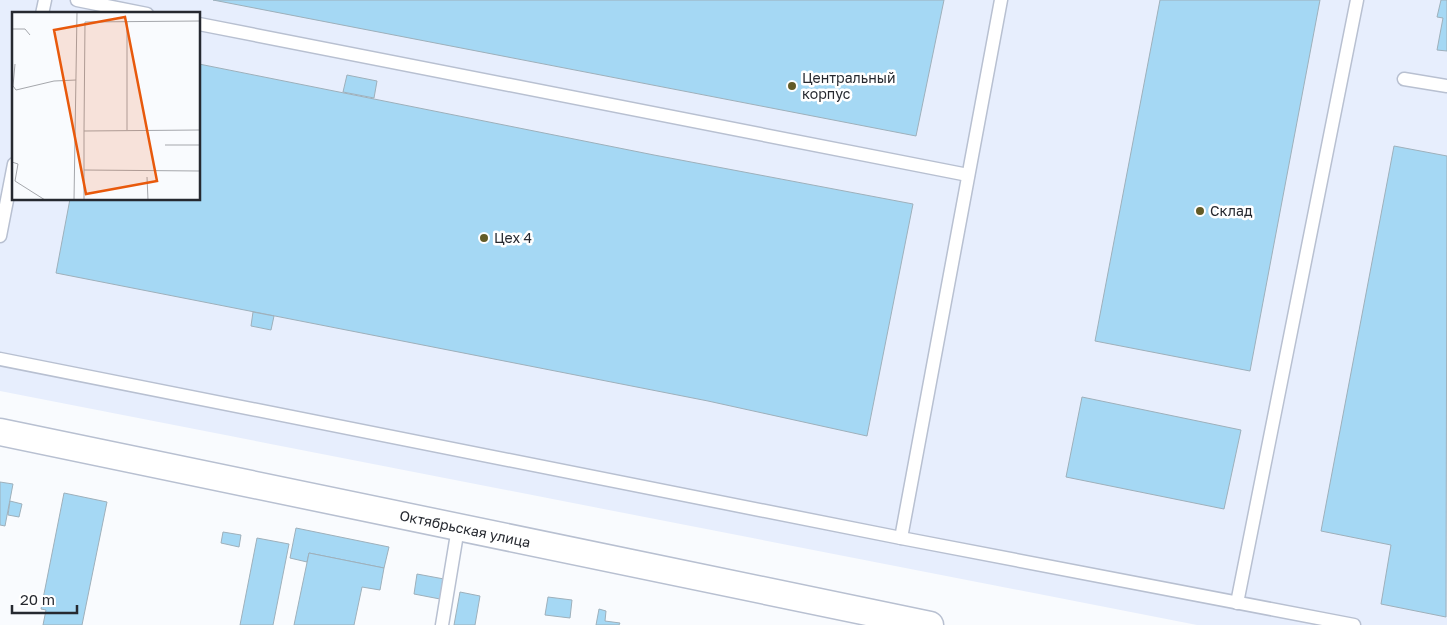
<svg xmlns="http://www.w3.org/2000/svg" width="1447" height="625" viewBox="0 0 1447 625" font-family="'Golos Text',sans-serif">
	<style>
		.built { fill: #e7eefd; fill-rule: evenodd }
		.building { fill: #a5d8f4; stroke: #9eb0bb }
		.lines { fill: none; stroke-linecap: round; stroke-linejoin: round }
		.service-casing { stroke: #b8c0d1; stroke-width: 15 }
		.minor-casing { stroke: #b8c0d1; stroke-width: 29 }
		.service { stroke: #fff; stroke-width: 12 }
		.minor { stroke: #fff; stroke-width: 26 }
		.poi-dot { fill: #635b27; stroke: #fff; stroke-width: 2 }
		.labels { text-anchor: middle; stroke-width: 5; stroke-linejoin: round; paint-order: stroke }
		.poi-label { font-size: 14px; fill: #262930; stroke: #fff; text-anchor: start }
		.street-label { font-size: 14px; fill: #262930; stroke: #fff }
		.inset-road { fill: none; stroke: #a5a7ac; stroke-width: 1 }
		.view { fill: #e8590c; fill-opacity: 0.15; stroke: #e8590c; stroke-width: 2.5 }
		.inset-edge { fill: none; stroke: #262930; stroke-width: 2.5 }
	</style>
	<rect width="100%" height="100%" fill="#f9fbfe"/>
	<path class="built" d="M0 0H1447V625H1197L0 391ZM14 14H199V199H14Z"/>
	<g class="building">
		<polygon points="213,0 944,0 916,136"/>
		<polygon points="1160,0 1320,0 1250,371 1095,341"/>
		<polygon points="1441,0 1447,0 1447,51 1437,50 1443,18 1437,17"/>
		<polygon points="199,64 654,155 913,204 867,436 708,401 56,273 70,199 199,199"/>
		<polygon points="347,75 377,81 374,98 343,92"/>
		<polygon points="1394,146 1447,156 1446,617 1381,604 1391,545 1321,531"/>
		<polygon points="253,312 274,316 271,330 251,326"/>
		<polygon points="1082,397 1241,430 1224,509 1066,477"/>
		<polygon points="0,482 13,484 5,526 0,525"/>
		<polygon points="64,493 107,502 82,625 43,625 46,610 41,609"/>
		<polygon points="10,501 22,504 19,517 8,515"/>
		<polygon points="296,528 389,547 384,568 309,553 307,562 290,558"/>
		<polygon points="223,532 241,535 239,547 221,543"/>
		<polygon points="257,538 289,544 273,625 240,625"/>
		<polygon points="309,553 384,568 380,590 362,587 354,625 294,625"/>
		<polygon points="417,574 444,579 440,599 414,594"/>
		<polygon points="460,592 480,596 475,625 454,625"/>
		<polygon points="548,597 572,600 570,618 545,615"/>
		<polygon points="599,609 606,611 605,621 620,623 619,625 596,625"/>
	</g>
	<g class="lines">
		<defs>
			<g id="service">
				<polyline points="77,0 147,14"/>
				<polyline points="1001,0 901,538 1354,625"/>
				<polyline points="42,14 45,0"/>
				<polyline points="199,24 968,175"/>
				<polyline points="1404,79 1447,86"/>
				<polyline points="0,236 14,164"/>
				<polyline points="0,359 901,538"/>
				<polyline points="1237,603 1357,0"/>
				<polyline points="442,625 458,528"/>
			</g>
			<polyline id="minor" points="0,432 930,625"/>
		</defs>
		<use href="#service" class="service-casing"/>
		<use href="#minor" class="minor-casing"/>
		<use href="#service" class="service"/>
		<use href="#minor" class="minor"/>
	</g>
	<g class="poi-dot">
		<circle cx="792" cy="86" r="5"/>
		<circle cx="1200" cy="211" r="5"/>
		<circle cx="484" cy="238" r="5"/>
	</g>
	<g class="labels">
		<g class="poi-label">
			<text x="802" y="83">Центральный<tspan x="802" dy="16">корпус</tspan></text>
			<text x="1210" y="216">Склад</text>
			<text x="494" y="243">Цех 4</text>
		</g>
		<g class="street-label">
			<text transform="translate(465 529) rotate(12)" y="5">Октябрьская улица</text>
		</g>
	</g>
	<g transform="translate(12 12)">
		<rect width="188" height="188" fill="#f9fbfe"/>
		<path class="inset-road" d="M0 17H13L18 23M3 52 1 74 4 78 42 69 64 68M115 118V10M72 119 73 10 188 9M153 133H188M0 150 6 152 3 169 33 188M72 158 188 159M135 165 136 188M62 188 65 0M72 188V119L188 118"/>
		<path class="view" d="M113 5 145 169 74 182 42 18Z"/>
		<rect width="188" height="188" class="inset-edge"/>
	</g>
	<path d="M12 605v8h65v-8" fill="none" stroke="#262930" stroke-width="2.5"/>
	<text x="20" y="605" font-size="15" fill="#262930" stroke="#ffffff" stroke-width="4" paint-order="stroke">20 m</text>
</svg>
